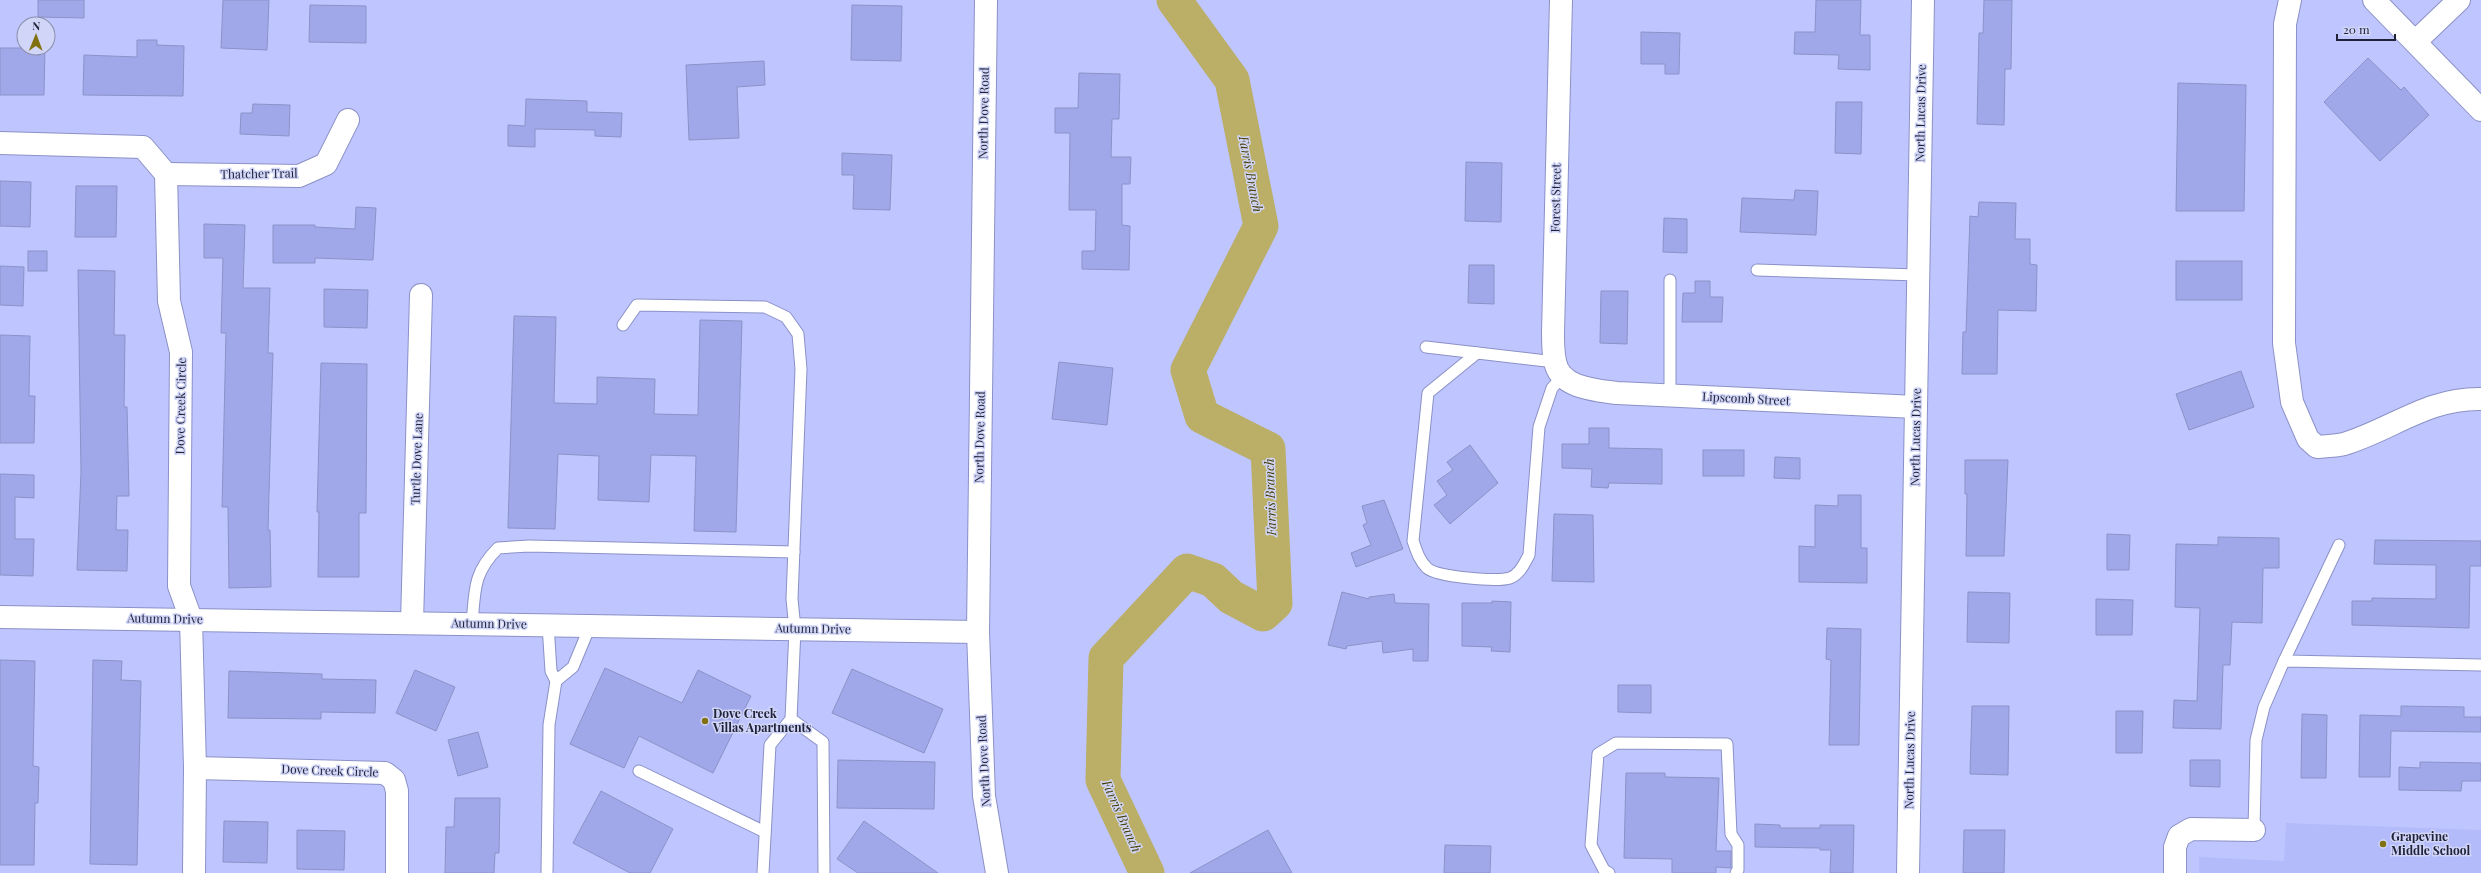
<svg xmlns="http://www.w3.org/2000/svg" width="2481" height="873" viewBox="0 0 2481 873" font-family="'Playfair Display',serif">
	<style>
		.built { fill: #b4bbfa }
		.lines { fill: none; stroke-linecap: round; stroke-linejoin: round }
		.river { stroke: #bbae67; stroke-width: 35 }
		.building { fill: #a1a8e9; stroke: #8c92c7 }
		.lane-casing { stroke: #8b91c6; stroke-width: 13 }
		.street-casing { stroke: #8b91c6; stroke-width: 24 }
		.secondary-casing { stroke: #8b91c6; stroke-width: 24 }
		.lane { stroke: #fff; stroke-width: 11 }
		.street { stroke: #fff; stroke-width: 22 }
		.secondary { stroke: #fff; stroke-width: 22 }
		.poi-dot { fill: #80700f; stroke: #d1d6f8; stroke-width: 1.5 }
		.labels { text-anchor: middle; stroke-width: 3; stroke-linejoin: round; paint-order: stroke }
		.street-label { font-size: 12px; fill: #202238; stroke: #d1d6f8 }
		.poi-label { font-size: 12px; font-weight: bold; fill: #202238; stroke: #d1d6f8; text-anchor: start }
		.water-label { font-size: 13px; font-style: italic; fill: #463d01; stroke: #d1d6f8 }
	</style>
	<rect width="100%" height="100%" fill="#bfc6ff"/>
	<polygon class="built" points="2286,823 2481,830 2481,873 2199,873 2199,857 2284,861"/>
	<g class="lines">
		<polyline class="river" points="1147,873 1103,780 1106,658 1187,571 1213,580 1231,597 1263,614 1275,603 1268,449 1202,416 1188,370 1261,226 1232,80 1174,0"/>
	</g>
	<g class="building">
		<polygon points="38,0 84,0 84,18 38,17"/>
		<polygon points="223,0 269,0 267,50 221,48"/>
		<polygon points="1816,0 1861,0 1860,35 1870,35 1870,70 1838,69 1839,55 1794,54 1795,32 1815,32"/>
		<polygon points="1984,0 2012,0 2011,69 2005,69 2004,125 1977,124 1979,33 1983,33"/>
		<polygon points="310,5 366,6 366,43 309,42"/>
		<polygon points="852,5 902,6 901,61 851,60"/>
		<polygon points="1641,32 1680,33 1679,74 1665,74 1665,64 1641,64"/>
		<polygon points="137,40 157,40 157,45 184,46 183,96 83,95 84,55 137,57"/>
		<polygon points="0,48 45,48 44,95 0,95"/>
		<polygon points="2368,58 2401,90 2404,87 2429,115 2380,161 2324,102"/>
		<polygon points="764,61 765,85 737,87 739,138 689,140 686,65"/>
		<polygon points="1079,73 1120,74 1119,119 1112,119 1111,157 1131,157 1130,184 1122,184 1122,225 1130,226 1129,270 1082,269 1082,251 1095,251 1096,210 1069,210 1070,133 1055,133 1055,108 1078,108"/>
		<polygon points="2178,83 2246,85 2244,211 2176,211"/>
		<polygon points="526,99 587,101 587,112 622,113 621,137 595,136 595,130 535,129 535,147 508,146 508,125 525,126"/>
		<polygon points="1836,102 1862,102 1861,154 1835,153"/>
		<polygon points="253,104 290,105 289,136 240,134 241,113 252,113"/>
		<polygon points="842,153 892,155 890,210 853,209 854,175 842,175"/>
		<polygon points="1466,162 1502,163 1501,222 1465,221"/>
		<polygon points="0,181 31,182 30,227 0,226"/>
		<polygon points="76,186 117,186 116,237 75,237"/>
		<polygon points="1795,190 1818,191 1816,235 1740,232 1742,198 1794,200"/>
		<polygon points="1979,202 2016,203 2015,239 2030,239 2030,264 2037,265 2036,311 1998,310 1997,374 1962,374 1963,332 1966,332 1970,216 1978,217"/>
		<polygon points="356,207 376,208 373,260 315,258 315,263 273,263 273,225 315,225 315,227 355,229"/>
		<polygon points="1664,218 1687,219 1687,253 1663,252"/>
		<polygon points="204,224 245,225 243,288 270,288 268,353 273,353 268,530 270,530 271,587 229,588 228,507 222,507 226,333 221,333 223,258 204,258"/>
		<rect x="28" y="251" width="19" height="20"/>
		<rect x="2176" y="261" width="66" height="39"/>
		<polygon points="1469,265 1494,265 1494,304 1468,303"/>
		<polygon points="0,266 24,267 23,306 0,305"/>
		<polygon points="78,270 115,271 114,335 125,335 124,407 127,407 129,496 117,496 116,530 128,530 127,571 77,570 81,472"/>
		<polygon points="1695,281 1710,281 1710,297 1723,297 1722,322 1682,322 1683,293 1695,293"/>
		<polygon points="324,289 368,290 367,328 324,327"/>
		<polygon points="1601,291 1628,291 1627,344 1600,343"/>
		<polygon points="514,316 556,317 554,403 597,404 597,377 655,379 654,414 698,415 700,320 742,321 736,532 694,531 696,456 651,455 649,502 598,500 599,456 558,454 555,529 508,528"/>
		<polygon points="0,335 30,336 29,396 35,396 34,443 0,443"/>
		<polygon points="1059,362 1113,368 1107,425 1052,419"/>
		<polygon points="321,363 367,364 366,513 359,513 359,577 318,577 319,512 317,512"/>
		<polygon points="2241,371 2254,407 2189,430 2176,394"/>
		<polygon points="1589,428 1609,428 1609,448 1662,449 1662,484 1609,483 1608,488 1591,487 1592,469 1562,468 1562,444 1589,444"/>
		<polygon points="1470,445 1498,483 1450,524 1434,505 1447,495 1437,481 1453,470 1447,462"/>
		<rect x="1703" y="450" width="41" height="26"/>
		<polygon points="1775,457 1800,458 1800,479 1774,478"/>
		<polygon points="1965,460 2008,460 2004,556 1966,556 1967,494 1965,494"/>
		<polygon points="0,474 34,475 34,498 15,497 15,539 34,539 33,576 0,575"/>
		<polygon points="1838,495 1861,495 1861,548 1867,548 1867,583 1799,582 1799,546 1815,547 1815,505 1838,506"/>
		<polygon points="1384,500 1403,549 1356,567 1351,553 1371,545 1363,525 1367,523 1362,506"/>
		<polygon points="1554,514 1593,515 1594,582 1552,581"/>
		<polygon points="2107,534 2130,535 2129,570 2107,570"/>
		<polygon points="2218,537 2279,538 2279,568 2263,568 2262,623 2232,622 2230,665 2223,665 2221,729 2173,728 2174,700 2197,701 2200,608 2175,607 2176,544 2218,545"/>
		<polygon points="2375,540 2481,541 2481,566 2470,566 2469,628 2352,625 2352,601 2372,601 2372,598 2436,599 2436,565 2374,564"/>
		<polygon points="1342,592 1369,599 1369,597 1394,594 1395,603 1429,604 1428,661 1413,661 1413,649 1383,653 1382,641 1347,646 1346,649 1328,645"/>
		<polygon points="1968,592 2010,593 2009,643 1967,642"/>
		<polygon points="2096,599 2133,600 2132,635 2096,635"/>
		<polygon points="1492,601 1511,602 1510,652 1491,651 1492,647 1462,646 1462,603 1492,603"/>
		<polygon points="1827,628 1861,629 1859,745 1829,745 1831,660 1826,659"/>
		<polygon points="0,660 35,661 33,766 39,767 38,803 35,803 34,865 0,865"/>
		<polygon points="93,660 122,661 121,680 141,681 137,865 90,864"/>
		<polygon points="605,668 682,703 698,670 751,696 713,773 639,736 624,768 570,744"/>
		<polygon points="852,669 943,709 924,753 832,713"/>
		<polygon points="415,670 455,687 436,731 396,713"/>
		<polygon points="229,671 322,674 322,679 376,680 375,713 321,712 321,719 228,718"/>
		<polygon points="1618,685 1651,685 1651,713 1618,712"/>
		<polygon points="1972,706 2009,706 2008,775 1970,774"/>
		<polygon points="2401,706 2464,707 2464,717 2481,717 2481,732 2391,731 2390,777 2359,777 2360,715 2401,716"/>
		<polygon points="2116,711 2143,711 2142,753 2116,753"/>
		<polygon points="2302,714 2327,715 2326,778 2301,778"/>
		<polygon points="478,732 488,767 458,776 448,740"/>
		<polygon points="838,760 935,762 934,809 837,808"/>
		<polygon points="2190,760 2220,760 2220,787 2190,786"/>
		<polygon points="2420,762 2481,763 2481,781 2462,781 2461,791 2399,790 2399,767 2420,768"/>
		<polygon points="1626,773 1665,773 1665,777 1719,778 1716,851 1731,851 1731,868 1716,867 1716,873 1672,873 1672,859 1624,858"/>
		<polygon points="601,791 673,829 650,873 630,873 573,843"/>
		<polygon points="455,798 500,798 499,853 495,853 494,873 445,873 446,827 454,827"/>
		<polygon points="224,821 268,822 267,863 223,862"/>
		<polygon points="864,821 938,873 858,873 837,859"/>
		<polygon points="1755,824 1780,825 1780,828 1820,828 1820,825 1854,825 1853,873 1830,873 1831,850 1820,850 1820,848 1755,847"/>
		<polygon points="297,830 345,831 344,870 297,869"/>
		<polygon points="1268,830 1292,873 1190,873"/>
		<polygon points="1964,830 2005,830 2004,873 1963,873"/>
		<polygon points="1445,845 1491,846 1490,873 1444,873"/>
	</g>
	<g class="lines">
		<defs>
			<g id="lane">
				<polyline points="1757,270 1918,275"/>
				<polyline points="623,325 637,305 765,307 786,317 798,334 801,369 792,599 795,629 791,719 770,745 763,873"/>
				<polyline points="1426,347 1555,362"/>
				<path d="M1477 353 1428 393 1413 541C1417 552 1419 560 1427 568 1437 577 1497 582 1510 578 1520 574 1524 564 1529 555L1539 427 1552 388 1562 377"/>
				<polyline points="1670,395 1670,280"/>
				<path d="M472 624C475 590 473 573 498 548L529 546 794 552"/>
				<polyline points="548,625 551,671 556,681 573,667 590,626"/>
				<polyline points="2284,661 2339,545"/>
				<polyline points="791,719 823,742 824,873"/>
				<polyline points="639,771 765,832"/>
				<polyline points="2254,830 2256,740 2264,707 2284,661 2481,665"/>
				<polyline points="547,873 549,725 556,681"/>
				<polyline points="1609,873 1604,870 1591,845 1598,754 1616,743 1727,744 1731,834 1738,845 1738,870 1736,873"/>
			</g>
			<g id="street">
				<path d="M1561 0 1553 333C1553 342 1553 352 1555 361 1559 388 1595 390 1617 393L1916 407"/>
				<path d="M2290 0 2285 24 2284 343 2292 402 2308 439 2317 447C2326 446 2336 446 2344 444 2393 429 2427 398 2481 399"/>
				<polyline points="2374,0 2481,110"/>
				<polyline points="2415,42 2459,0"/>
				<polyline points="0,143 143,147 166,174 169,301 181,352 179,586 191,619 195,768 194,873"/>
				<polyline points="166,174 299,176 326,164 348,120"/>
				<polyline points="0,617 978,632"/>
				<polyline points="412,623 421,295"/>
				<polyline points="195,768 385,773 394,780 397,791 397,873"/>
				<polyline points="1908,873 1923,0"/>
				<polyline points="2175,873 2175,847 2179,836 2191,829 2254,830"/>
			</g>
			<polyline id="secondary" points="986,0 978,632 984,796 997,873"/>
		</defs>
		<use href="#lane" class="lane-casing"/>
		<use href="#street" class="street-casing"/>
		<use href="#secondary" class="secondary-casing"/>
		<use href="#lane" class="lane"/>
		<use href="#street" class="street"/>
		<use href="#secondary" class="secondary"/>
	</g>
	<g class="poi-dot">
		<circle cx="705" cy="721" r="4"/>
		<circle cx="2383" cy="844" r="4"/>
	</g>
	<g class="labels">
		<g class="street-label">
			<text transform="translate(984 113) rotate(-89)" y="4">North Dove Road</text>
			<text transform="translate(1921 113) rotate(-89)" y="4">North Lucas Drive</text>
			<text transform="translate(259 174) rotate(-1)" y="4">Thatcher Trail</text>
			<text transform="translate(1556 198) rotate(-89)" y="4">Forest Street</text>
			<text transform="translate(1746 399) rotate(3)" y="4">Lipscomb Street</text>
			<text transform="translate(181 406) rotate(-89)" y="4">Dove Creek Circle</text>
			<text transform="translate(980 437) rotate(-89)" y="4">North Dove Road</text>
			<text transform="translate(1916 437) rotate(-89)" y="4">North Lucas Drive</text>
			<text transform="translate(417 459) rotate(-88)" y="4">Turtle Dove Lane</text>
			<text transform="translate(165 619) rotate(1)" y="4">Autumn Drive</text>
			<text transform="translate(489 624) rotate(1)" y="4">Autumn Drive</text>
			<text transform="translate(813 629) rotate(1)" y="4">Autumn Drive</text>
			<text transform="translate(1910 760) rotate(-89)" y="4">North Lucas Drive</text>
			<text transform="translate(984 761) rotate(-93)" y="4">North Dove Road</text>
			<text transform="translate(330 771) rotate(2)" y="4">Dove Creek Circle</text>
		</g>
		<g class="poi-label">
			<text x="713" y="718">Dove Creek<tspan x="713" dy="14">Villas Apartments</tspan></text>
			<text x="2391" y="841">Grapevine<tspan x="2391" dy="14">Middle School</tspan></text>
		</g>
		<g class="water-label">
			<text transform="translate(1251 174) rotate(79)" y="5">Farris Branch</text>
			<text transform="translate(1270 497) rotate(-92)" y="5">Farris Branch</text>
			<text transform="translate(1122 816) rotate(66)" y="5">Farris Branch</text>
		</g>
	</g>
	<g transform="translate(36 36) rotate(1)"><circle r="19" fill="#d1d6f8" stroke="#8a8eab"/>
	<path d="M0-3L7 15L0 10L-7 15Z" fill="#80700f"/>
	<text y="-6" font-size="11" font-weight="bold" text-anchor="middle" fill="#202238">N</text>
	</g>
	<path d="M2337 34v6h58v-6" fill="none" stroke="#202238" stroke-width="2"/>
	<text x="2343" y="34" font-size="12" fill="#202238" stroke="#d1d6f8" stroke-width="3" paint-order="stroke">20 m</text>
</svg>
